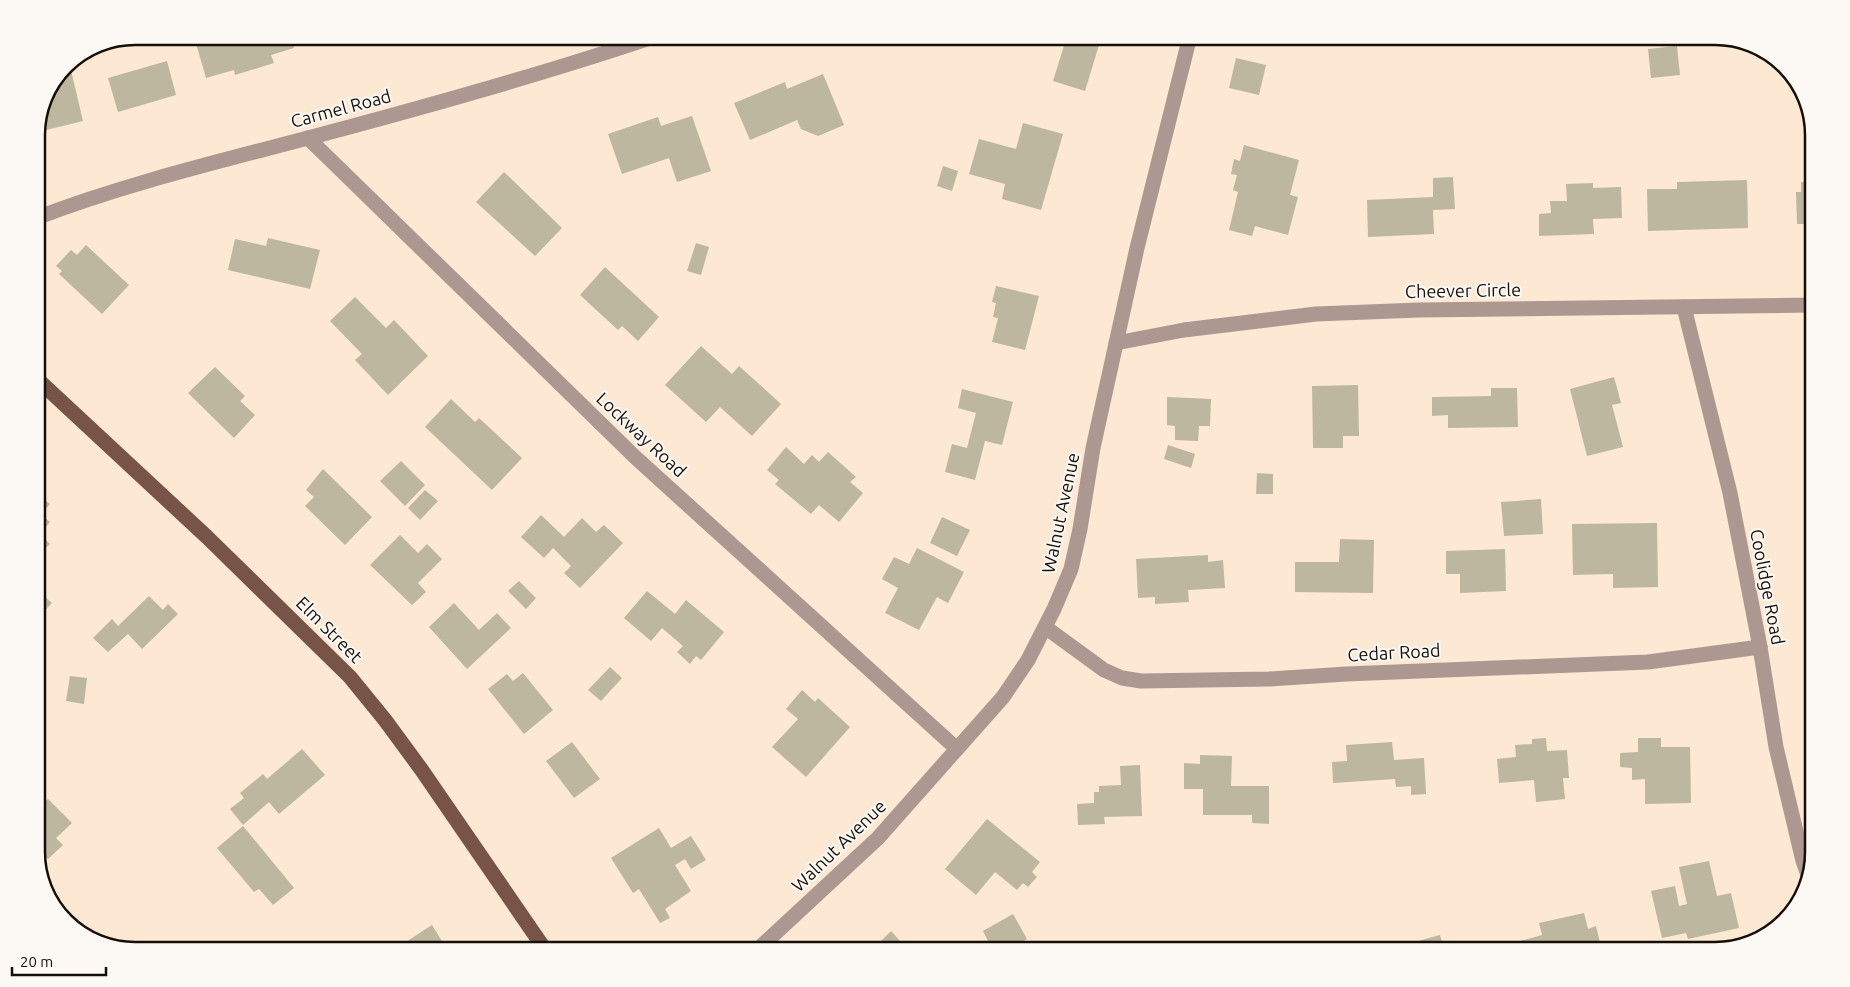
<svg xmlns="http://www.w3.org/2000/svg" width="1850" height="987" viewBox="0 0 1850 987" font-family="Ubuntu,sans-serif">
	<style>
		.building { fill: #bcb79e }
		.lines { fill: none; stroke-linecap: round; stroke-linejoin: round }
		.minor { stroke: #ad9891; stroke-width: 15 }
		.major { stroke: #775348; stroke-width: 15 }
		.labels { text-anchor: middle; stroke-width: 4; stroke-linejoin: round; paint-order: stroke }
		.street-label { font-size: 18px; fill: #160f08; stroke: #fcf8f4 }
		.rim { fill: none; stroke: #160f08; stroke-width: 2.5 }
	</style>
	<rect width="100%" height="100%" fill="#fce8d3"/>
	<g class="building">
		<polygon points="207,36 290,36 294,48 271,55 274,63 235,75 234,70 206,78 195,40"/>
		<polygon points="331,36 343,36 343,37 332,40"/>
		<polygon points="1067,36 1095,36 1093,43 1099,45 1085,91 1053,81"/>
		<polygon points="1280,36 1293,36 1292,40"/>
		<polygon points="1476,36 1521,36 1521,38 1476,39"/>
		<polygon points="1677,46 1680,75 1651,78 1648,49"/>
		<polygon points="1236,58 1266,65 1259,95 1229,88"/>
		<polygon points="167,61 176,95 118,112 108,78"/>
		<polygon points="70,66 83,121 42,131 39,118 44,97 48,91 57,89 55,80 64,68"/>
		<polygon points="823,74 844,125 818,136 801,129 797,120 750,140 734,103 785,82 787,89"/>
		<polygon points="692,116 711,171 677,182 669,158 622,174 608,134 658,117 661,126"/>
		<polygon points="1023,123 1063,134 1041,210 1002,199 1005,184 969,174 979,139 1016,149"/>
		<polygon points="1244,145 1299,160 1290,195 1298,197 1288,235 1255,226 1252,236 1229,230 1238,192 1233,190 1237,175 1231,174 1234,159 1240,161"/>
		<polygon points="943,166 958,171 952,191 937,186"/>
		<polygon points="504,172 562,228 535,256 476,202"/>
		<polygon points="1453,177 1455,209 1433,210 1434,234 1368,237 1367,200 1433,197 1433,178"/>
		<polygon points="1747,180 1748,228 1648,231 1647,189 1677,189 1677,182"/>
		<polygon points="1801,182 1813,182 1814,224 1797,224 1796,192 1801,192"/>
		<polygon points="1593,183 1593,188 1621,187 1622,218 1593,219 1594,234 1539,236 1539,214 1551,213 1550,201 1567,201 1566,184"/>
		<polygon points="268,238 320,250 310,289 228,270 235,239 266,246"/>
		<polygon points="696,243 709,247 701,275 687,271"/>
		<polygon points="86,245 129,285 102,314 59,274 62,271 56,266 71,250 77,255"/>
		<polygon points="605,267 659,317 638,341 622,326 618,330 580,295"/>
		<polygon points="996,286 1039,296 1025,350 992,342 998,318 993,317 996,303 992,302"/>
		<polygon points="355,297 386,328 394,320 428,356 388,395 355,360 362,354 330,321"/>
		<polygon points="701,346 732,374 739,366 781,404 752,436 720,407 706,422 665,385"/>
		<polygon points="215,367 245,396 240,401 255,415 234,438 188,393"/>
		<polygon points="1614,377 1621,403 1612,405 1623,447 1587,456 1570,389"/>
		<polygon points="1358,385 1359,436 1343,436 1343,448 1313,448 1312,386"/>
		<polygon points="1491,388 1517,388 1518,427 1448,428 1448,415 1432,416 1432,397 1491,396"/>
		<polygon points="962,389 1013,402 1002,445 985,441 975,480 945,472 952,444 967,448 976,413 958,408"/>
		<polygon points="1167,397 1211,399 1210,426 1199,426 1198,441 1175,440 1175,426 1167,425"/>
		<polygon points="451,399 475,422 479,418 522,458 492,490 425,427"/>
		<polygon points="1814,430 1814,445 1807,434"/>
		<polygon points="1168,445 1195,454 1191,468 1164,459"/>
		<polygon points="786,447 804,464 812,455 819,462 828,452 856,477 850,482 863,493 839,522 819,505 811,514 775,484 779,480 767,470"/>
		<polygon points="401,461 425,485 405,506 380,481"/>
		<polygon points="323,469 372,517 345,545 305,506 314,497 306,490"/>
		<polygon points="1257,473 1273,474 1273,494 1256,494"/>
		<polygon points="425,490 438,501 420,520 408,508"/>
		<polygon points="36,493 50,504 41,514 50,522 40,534 50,544 36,557"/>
		<polygon points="1541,499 1543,534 1504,536 1501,502"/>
		<polygon points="541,515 564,537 582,518 596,532 604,525 623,543 580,588 564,573 571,566 553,548 544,558 521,537"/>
		<polygon points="942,517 970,530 957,556 930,543"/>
		<polygon points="1657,523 1658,587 1613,588 1613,574 1573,575 1572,524"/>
		<polygon points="400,535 418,553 427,544 442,559 418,583 426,592 412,605 370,565"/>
		<polygon points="1340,539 1374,540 1373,593 1295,592 1295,562 1339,562"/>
		<polygon points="917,548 964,572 948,603 937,597 919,630 885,613 898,588 882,579 894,557 909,564"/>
		<polygon points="1505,549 1506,591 1460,593 1460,574 1446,574 1446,551"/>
		<polygon points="1208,555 1208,562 1223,560 1225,588 1188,590 1189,602 1155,604 1155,597 1138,598 1136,559"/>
		<polygon points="519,581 536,598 526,609 508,591"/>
		<polygon points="36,589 52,603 36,620"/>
		<polygon points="647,591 675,614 686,600 724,632 701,660 696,656 690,664 677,652 683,646 662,628 651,641 624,618"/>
		<polygon points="149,596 163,610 168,604 178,614 142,649 128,634 108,652 93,638 112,619 118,626"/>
		<polygon points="454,603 479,630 497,613 511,628 467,669 429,627"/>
		<polygon points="610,667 622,678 601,701 588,690"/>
		<polygon points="523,673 553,710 524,734 488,689 507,674 513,681"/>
		<polygon points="70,676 87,678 84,704 66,701"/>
		<polygon points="802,690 815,702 818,698 850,727 806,777 772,747 798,719 786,709"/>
		<polygon points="1546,738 1547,751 1567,750 1569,778 1563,778 1565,799 1536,802 1534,780 1499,783 1497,759 1516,757 1515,745 1532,744 1532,739"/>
		<polygon points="1638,738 1661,738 1661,747 1690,747 1691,803 1645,804 1645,779 1632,780 1632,768 1620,767 1620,753 1638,752"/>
		<polygon points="572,742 600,779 574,798 546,761"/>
		<polygon points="1392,742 1394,760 1424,758 1426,794 1411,795 1411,786 1396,787 1395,779 1333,783 1332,762 1347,761 1346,745"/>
		<polygon points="302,749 325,775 279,814 269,802 243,825 230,809 244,798 240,793 263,774 267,779"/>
		<polygon points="1200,755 1232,756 1231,786 1269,786 1269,824 1252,823 1252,815 1203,815 1203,789 1184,789 1184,763 1200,764"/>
		<polygon points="1140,765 1142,816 1104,817 1105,824 1078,825 1077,804 1094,803 1094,792 1099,792 1099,786 1121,785 1120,766"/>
		<polygon points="48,799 72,823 56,838 63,845 48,859 40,850 36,854 36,810"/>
		<polygon points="987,819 1040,862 1032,872 1037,877 1028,887 1023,883 1017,890 995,872 976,895 945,869"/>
		<polygon points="243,826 294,888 273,905 259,889 254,892 217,848"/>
		<polygon points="659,828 671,848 691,836 706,860 691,869 685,859 675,865 691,891 665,909 670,918 660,923 639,889 633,893 611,858"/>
		<polygon points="1709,861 1717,896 1731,893 1739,928 1688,939 1686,933 1662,938 1651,891 1675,886 1679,906 1687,904 1679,867"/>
		<polygon points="1584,913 1588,929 1596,926 1602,951 1522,951 1520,941 1542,935 1539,923"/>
		<polygon points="1013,914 1027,939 1007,951 993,951 983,931"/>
		<polygon points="432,925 448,951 392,951"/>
		<polygon points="891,931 909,951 871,951"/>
		<polygon points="1440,935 1444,949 1461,945 1462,951 1413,951 1411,943"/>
	</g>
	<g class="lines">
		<g class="minor">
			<polyline points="308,138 635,457 957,749"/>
			<path d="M36 218C125 184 217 162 308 138 425 107 541 75 656 36"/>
			<polyline points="1684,307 1730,493 1760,647 1776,747 1803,861 1808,875"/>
			<polyline points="1116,343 1184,330 1316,314 1419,310 1814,305"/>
			<polyline points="1045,627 1104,670 1122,678 1141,681 1269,679 1346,674 1648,662 1760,647"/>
			<polyline points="756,951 878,838 1003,697 1028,660 1054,609 1071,569 1080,529 1093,448 1137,248 1190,36"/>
		</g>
		<polyline class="major" points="36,378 207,537 350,677 385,720 421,769 546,951"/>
	</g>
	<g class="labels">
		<g class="street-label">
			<text transform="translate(341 109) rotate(-15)" y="6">Carmel Road</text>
			<text transform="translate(1463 291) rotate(-1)" y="6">Cheever Circle</text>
			<text transform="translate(641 435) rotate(43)" y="6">Lockway Road</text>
			<text transform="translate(1061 513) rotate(-78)" y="6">Walnut Avenue</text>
			<text transform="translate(1767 587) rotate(79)" y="6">Coolidge Road</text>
			<text transform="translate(329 630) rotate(45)" y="6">Elm Street</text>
			<text transform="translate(1394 653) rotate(-3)" y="6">Cedar Road</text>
			<text transform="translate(839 846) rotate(-44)" y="6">Walnut Avenue</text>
		</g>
	</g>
	<path d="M0 0H1850V987H0ZM135 45H1715A90 90 0 0 1 1805 135V852A90 90 0 0 1 1715 942H135A90 90 0 0 1 45 852V135A90 90 0 0 1 135 45Z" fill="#fcf8f4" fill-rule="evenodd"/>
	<path class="rim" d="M135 45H1715A90 90 0 0 1 1805 135V852A90 90 0 0 1 1715 942H135A90 90 0 0 1 45 852V135A90 90 0 0 1 135 45Z"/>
	<path d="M12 967v8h94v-8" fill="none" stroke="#160f08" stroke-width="2.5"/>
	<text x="20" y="967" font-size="15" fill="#160f08" stroke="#fcf8f4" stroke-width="4" paint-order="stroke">20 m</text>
</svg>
